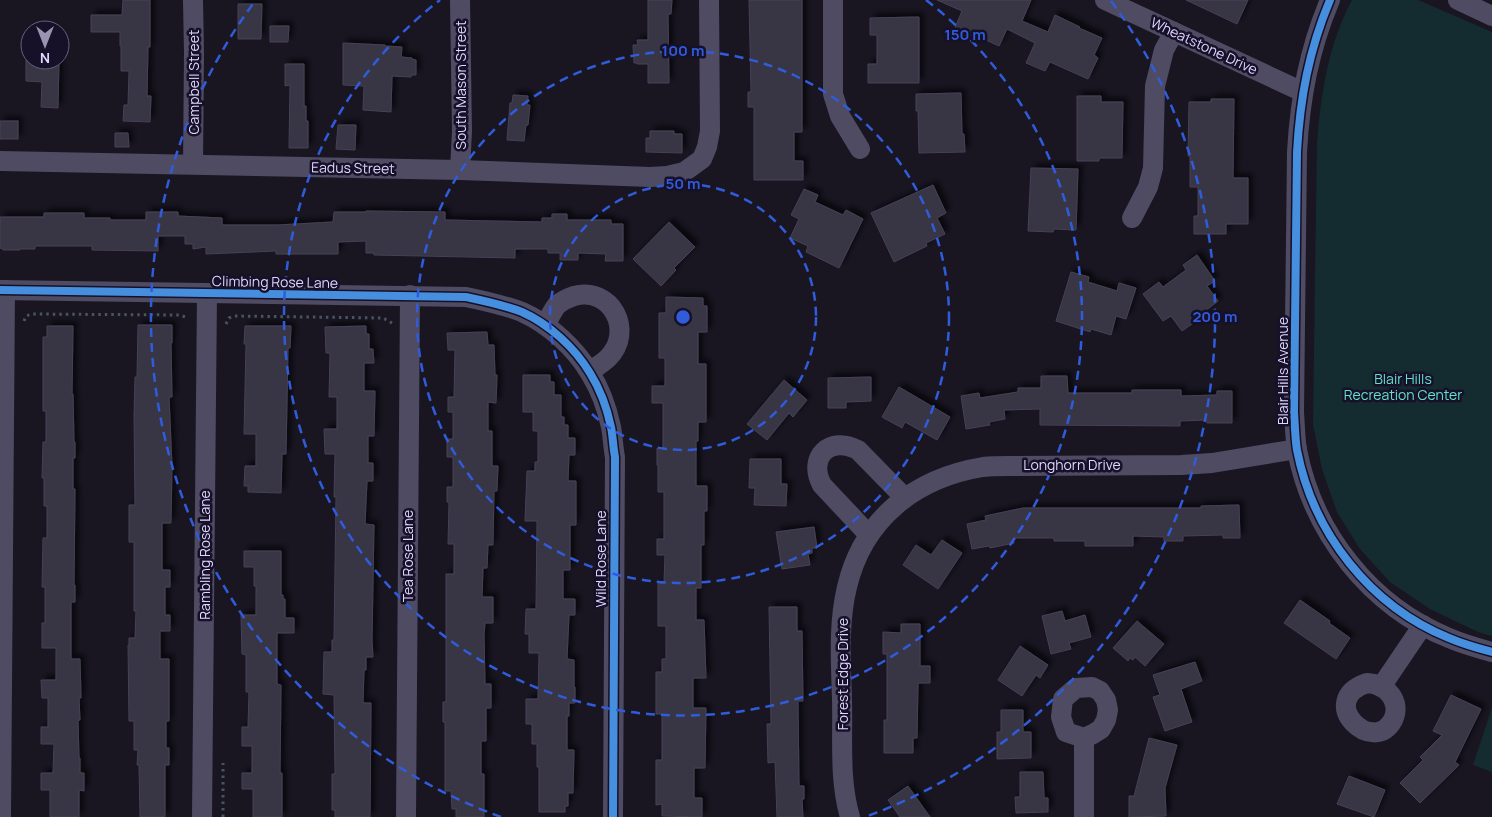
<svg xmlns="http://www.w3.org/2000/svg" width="1492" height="817" viewBox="0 0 1492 817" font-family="Manrope,sans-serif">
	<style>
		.green { fill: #142c30 }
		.building { fill: #383444; stroke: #464156; filter: url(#shadow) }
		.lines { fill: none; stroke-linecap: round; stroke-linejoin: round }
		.path { stroke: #495463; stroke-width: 3; stroke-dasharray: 2.5 4; stroke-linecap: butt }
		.minor { stroke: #4e4b63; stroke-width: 20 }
		.cycleway-casing { stroke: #161028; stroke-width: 11 }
		.cycleway { stroke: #468fdf; stroke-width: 8 }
		.ring { fill: none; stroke: #305cdc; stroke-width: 2.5; stroke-dasharray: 9 6 }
		.labels { text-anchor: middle; stroke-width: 5; stroke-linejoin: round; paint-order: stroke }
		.street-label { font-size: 14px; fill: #dfd7ff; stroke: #161028 }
		.park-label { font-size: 14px; fill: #62e0cb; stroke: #161028 }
		.centre { fill: #305cdc; stroke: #161028; stroke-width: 2.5 }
		.ring-label { font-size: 15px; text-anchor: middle; font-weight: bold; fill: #305cdc; stroke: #161028; stroke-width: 5; stroke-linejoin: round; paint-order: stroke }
	</style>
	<defs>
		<filter id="shadow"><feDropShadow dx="4.5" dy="-4.5" stdDeviation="2.5" flood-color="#0009"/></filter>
	</defs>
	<rect width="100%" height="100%" fill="#191622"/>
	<g class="green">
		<path d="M1352 0H1418L1492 32V636L1478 632 1430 609 1390 582 1360 549 1337 512 1322 469 1313 424 1317 143C1321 93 1328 45 1352 0Z"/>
		<polygon points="1492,708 1492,772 1473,765"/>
	</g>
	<g class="building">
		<polygon points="123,0 150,0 150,47 148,47 147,96 151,96 150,122 123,121 124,105 128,105 129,71 121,71 121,46 120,46 120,32 91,32 91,15 122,15"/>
		<polygon points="648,0 672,0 671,14 668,14 669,83 648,83 648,64 637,64 637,63 634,63 633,45 638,45 637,40 648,40"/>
		<polygon points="749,0 802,0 802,132 794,132 794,161 803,161 803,180 754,180 754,107 748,107 748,92 751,92"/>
		<polygon points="937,0 1031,0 1022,21 1048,32 1055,15 1080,27 1079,28 1102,38 1094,55 1098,58 1088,79 1050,62 1045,71 1026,63 1035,43 1007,29 999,46 979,37 978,40 954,30 962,11"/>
		<polygon points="1186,0 1248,0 1237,24"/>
		<polygon points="238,4 262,4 261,39 238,39"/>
		<polygon points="919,17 919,83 868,83 868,64 877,64 877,35 870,35 870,18"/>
		<polygon points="270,26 289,26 288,42 270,42"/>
		<polygon points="343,43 385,45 385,46 402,47 401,57 412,58 412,59 416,60 416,75 411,75 411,77 392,76 391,112 363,110 364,86 343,85"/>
		<polygon points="26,60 59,60 58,108 41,107 42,82 26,81"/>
		<polygon points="285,64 304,64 304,106 306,106 306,121 308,121 308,148 289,148 290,85 285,86"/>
		<polygon points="961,93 962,134 964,134 965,152 919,153 918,111 916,111 916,94"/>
		<polygon points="513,95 528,96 527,105 530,105 528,125 526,125 524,141 507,140 510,103 512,103"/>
		<polygon points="1077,96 1101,96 1101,102 1123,102 1122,158 1099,158 1099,161 1077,161"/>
		<polygon points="1211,99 1234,99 1233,178 1248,178 1248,224 1226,224 1226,234 1194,234 1194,216 1198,216 1198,187 1190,187 1190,156 1188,156 1189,102 1211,102"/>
		<rect x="0" y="121" width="18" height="18"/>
		<polygon points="338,125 356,125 355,150 336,149"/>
		<polygon points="650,131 674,131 674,134 682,134 682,153 646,152 646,138 650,138"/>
		<polygon points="115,133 128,133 129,147 115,147"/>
		<polygon points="1031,168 1078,169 1076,230 1054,229 1053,232 1028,231"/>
		<polygon points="933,185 946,213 937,218 945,234 926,243 927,246 894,262 871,213"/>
		<polygon points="804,189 818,195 815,202 843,215 846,210 863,219 839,268 806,252 808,246 790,238 799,219 791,215"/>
		<polygon points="366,211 445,212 445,220 542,222 542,218 552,218 552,214 567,214 567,220 611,220 611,224 623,224 623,261 605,261 606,254 578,253 578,260 560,260 560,253 548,253 548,249 515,249 515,258 374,255 374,253 366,253 366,241 338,242 338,254 276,254 276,251 206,254 206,247 193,249 193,244 185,244 185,236 158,236 158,251 92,250 92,246 35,246 35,249 20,249 20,250 3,250 3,249 0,248 0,217 44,217 44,213 84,213 84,218 110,218 110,220 146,220 146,212 178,212 178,216 222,218 222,225 277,225 333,222 334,212 366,212"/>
		<polygon points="669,222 695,247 674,268 676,270 661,286 633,259"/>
		<polygon points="1197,255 1215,281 1207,286 1218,301 1200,315 1202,317 1182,331 1171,316 1163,321 1143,294 1159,282 1163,287 1186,270 1183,265"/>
		<polygon points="1071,272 1089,277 1088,282 1117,291 1119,283 1136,288 1126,319 1116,316 1111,335 1091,329 1090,332 1056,321"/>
		<polygon points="666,297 703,298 703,306 707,306 707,332 698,332 698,364 706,364 706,422 698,422 698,441 696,441 696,486 707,486 707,511 704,511 704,545 701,545 701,588 696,588 696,620 704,620 706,678 693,678 693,708 706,708 705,768 694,768 694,798 702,798 702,817 662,816 662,804 656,805 656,760 662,760 662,714 656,714 656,672 662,672 662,659 666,659 666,626 658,626 658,583 664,583 665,555 657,555 657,539 664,539 664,492 658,492 658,465 657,465 657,448 663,448 663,403 652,403 652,386 665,386 665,358 659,358 659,313 666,313"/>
		<polygon points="138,325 172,325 172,343 171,343 172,397 169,397 172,466 171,523 162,523 162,570 170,570 170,587 165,587 165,615 170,615 170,631 160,631 160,659 169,659 169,721 166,721 166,748 169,748 169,765 165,765 165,817 140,817 139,765 137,765 138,750 134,750 134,721 129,721 128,645 129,645 129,638 135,638 136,611 134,611 134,542 129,542 129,505 135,505 134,416 135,377 137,377"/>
		<polygon points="47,326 73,326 72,394 73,394 74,442 75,442 75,458 73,458 73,489 75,489 74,585 75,585 75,602 71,602 71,659 80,659 81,698 79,698 80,720 78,720 79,758 80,758 80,773 84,773 84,791 79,790 79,817 50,817 50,790 41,790 41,773 53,773 54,744 41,744 41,727 48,727 48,698 42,698 41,680 56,680 56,648 42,648 42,623 45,623 45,587 42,587 43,538 47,538 47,506 44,506 44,478 42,478 43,442 46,442 46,411 43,411 43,337 47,337"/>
		<polygon points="245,326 291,326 290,348 288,348 286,454 282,454 281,493 248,492 248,486 244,486 245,466 256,466 256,434 244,434 246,344 244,344"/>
		<polygon points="366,326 366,334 369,334 369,349 373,349 374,363 364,363 364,391 375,391 374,436 368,436 368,463 373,463 373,481 367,481 365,524 374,525 372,640 373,657 366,657 366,670 364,670 363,703 371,703 370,817 335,817 335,810 332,810 332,774 335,774 334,695 323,694 324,652 332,652 332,640 334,640 336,497 334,497 335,454 325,454 324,429 337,429 337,397 329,397 330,353 326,353 325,327"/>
		<polygon points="487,332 488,345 494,345 495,375 497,375 496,403 488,402 488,431 492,431 492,466 498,466 497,491 494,491 493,545 488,545 487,568 483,568 482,597 493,597 493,623 485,623 484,635 485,684 491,684 491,708 486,708 486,741 481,741 481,774 484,774 484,817 456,817 456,809 452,809 451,791 445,791 445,722 443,722 443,702 446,702 446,574 454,574 454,544 448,544 449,502 447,502 447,487 453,487 453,457 447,457 447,439 453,439 453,412 448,412 448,397 454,397 455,350 448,350 447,333"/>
		<polygon points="523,375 550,375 550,382 554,382 554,395 561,395 561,417 564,417 564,425 568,425 568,438 575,438 575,455 569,455 568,481 576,481 576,525 570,525 570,570 563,570 563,599 575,599 575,615 569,615 567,659 574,660 574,687 575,687 575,703 569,703 569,716 567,716 567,750 574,750 573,793 568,793 568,806 565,806 565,812 539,812 539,767 537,767 537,744 532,744 532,724 526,724 526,699 538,699 539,653 529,653 529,634 525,634 526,609 536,609 537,521 525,521 527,471 535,471 535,462 538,462 538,431 533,431 533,412 523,412"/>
		<polygon points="1041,376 1067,376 1068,393 1132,393 1132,390 1181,390 1181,396 1217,395 1217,391 1232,391 1232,423 1207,423 1207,420 1180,421 1180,426 1040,425 1040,409 1004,410 1005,419 989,422 990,425 966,429 961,396 979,393 980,398 1018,392 1018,388 1041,388"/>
		<polygon points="871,377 871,401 846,402 846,408 828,408 828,378"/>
		<polygon points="784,380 807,400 793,417 789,413 767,440 747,424"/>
		<polygon points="899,387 950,417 937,440 905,422 902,428 882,417"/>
		<polygon points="750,459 781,459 781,484 787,484 786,506 754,505 755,488 749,488"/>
		<polygon points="1239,505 1240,538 1223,538 1223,535 1183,536 1183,541 1164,541 1164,537 1133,536 1133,546 1085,546 1085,541 1054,541 1054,538 1013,538 1014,543 990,548 989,546 972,549 967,524 986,520 985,516 1023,508 1201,508 1201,506"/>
		<polygon points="814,527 817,548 812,548 812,553 808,554 810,565 782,569 776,532"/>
		<polygon points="942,540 962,553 938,589 903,565 916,545 931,555"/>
		<polygon points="244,551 281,551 281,595 283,595 283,599 285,599 285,618 294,618 294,633 277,633 277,684 281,685 280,773 282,773 282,817 253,817 253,789 242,789 242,773 252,773 252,746 242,746 242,727 248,727 249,692 246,692 246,655 242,654 241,615 256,615 256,586 254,586 254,567 244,567"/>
		<polygon points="1300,600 1330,621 1329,623 1350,638 1336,659 1284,623"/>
		<polygon points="769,607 797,607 797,631 802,631 803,701 798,701 799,786 804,786 804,799 802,799 803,817 777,817 775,762 768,763 767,724 771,724"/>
		<polygon points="1062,611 1065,621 1085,615 1091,637 1069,643 1071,649 1051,654 1042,616"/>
		<polygon points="1137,621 1164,644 1145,666 1135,657 1133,660 1130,658 1128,661 1113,648"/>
		<polygon points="901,624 920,624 920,666 930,666 930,683 918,683 917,738 913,738 913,753 884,753 884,720 887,720 887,654 883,654 883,632 901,633"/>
		<polygon points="1020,646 1048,665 1040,678 1036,675 1022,696 998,680"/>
		<polygon points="1195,662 1202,681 1181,689 1192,722 1165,731 1153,697 1160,695 1153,675"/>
		<polygon points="1451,695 1481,709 1455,762 1459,765 1420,803 1400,783 1423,760 1420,757 1442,735 1433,731"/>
		<polygon points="1001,710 1023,710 1023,732 1031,732 1031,758 997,759 997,732 1001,732"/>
		<polygon points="1149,738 1177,745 1165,788 1166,816 1129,817 1129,796 1134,796"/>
		<polygon points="1020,772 1043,772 1044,798 1048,798 1048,812 1016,813 1015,797 1020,797"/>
		<polygon points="1349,776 1385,790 1374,817 1337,804"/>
		<polygon points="908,786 930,817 900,817 888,800"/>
	</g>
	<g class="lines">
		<g class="path">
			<polyline points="24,321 26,316 32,314 180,315 188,318"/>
			<polyline points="226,324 229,318 234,316 383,318 392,323"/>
			<polyline points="223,817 223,763"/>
		</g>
		<g class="minor">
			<polyline points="460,0 462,131 460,170"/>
			<polyline points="833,0 833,94 840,116 860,149"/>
			<polyline points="1105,0 1303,92"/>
			<path d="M1330 0C1309 50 1300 98 1297 152L1294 412C1295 425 1295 438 1297 450 1313 533 1370 606 1449 638 1463 644 1477 648 1492 652"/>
			<polyline points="1458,0 1492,16"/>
			<polyline points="0,161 460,170 650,177 667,176 684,172 702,159 707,147 710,131 709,0"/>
			<polyline points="193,164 194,53 193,0"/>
			<polyline points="1132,218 1148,187 1153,168 1155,86 1164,50 1174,32"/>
			<path d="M0 290 466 297C485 301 504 305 522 312 549 324 575 348 590 373 600 389 607 408 611 427 613 437 613 447 615 457L613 817"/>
			<path d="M545 325C549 319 552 311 557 305 562 301 568 298 574 296 611 286 635 331 608 358 603 363 596 367 590 371"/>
			<path d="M869 535 822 485C807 457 830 435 858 450L904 497"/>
			<path d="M1367 683C1386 684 1402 701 1393 720 1373 757 1315 701 1367 683Z"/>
			<polyline points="1381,687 1423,625"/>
			<polyline points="1084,738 1066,732 1061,717 1063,699 1076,688 1092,687 1100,691 1106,700 1108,710 1106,720 1101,729 1093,734 1084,738 1084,817"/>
			<polyline points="1,817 5,290"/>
			<polyline points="202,817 207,294"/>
			<polyline points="406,817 410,295"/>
			<path d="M850 817C839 780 843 739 842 700 841 663 838 624 847 587 863 519 915 478 983 467 992 466 1001 466 1010 466L1181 465 1212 463 1297 449"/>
		</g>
		<defs>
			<g id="cycleway">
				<path d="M1330 0C1309 50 1300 98 1297 152L1294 412C1295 425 1295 438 1297 450 1313 533 1370 606 1449 638 1463 644 1477 648 1492 652"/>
				<path d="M0 290 466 297C485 301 504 305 522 312 549 324 575 348 590 373 600 389 607 408 611 427 613 437 613 447 615 457L613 817"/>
			</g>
		</defs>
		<use href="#cycleway" class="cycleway-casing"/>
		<use href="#cycleway" class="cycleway"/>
	</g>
	<g class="ring">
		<circle cx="683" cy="317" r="133"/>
		<circle cx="683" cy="317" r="266"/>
		<path d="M926 0A399 399 0 1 1 440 0"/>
		<path d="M501 817A532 532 0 0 1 255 1M1111 1A532 532 0 0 1 865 817"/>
	</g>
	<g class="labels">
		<g class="street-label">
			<text transform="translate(1204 46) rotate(25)" y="5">Wheatstone Drive</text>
			<text transform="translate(194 82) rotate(-90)" y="5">Campbell Street</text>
			<text transform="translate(461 85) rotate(-90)" y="5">South Mason Street</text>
			<text transform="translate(353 168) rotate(1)" y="5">Eadus Street</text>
			<text transform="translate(275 282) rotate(1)" y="5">Climbing Rose Lane</text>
			<text transform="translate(1283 371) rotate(-90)" y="5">Blair Hills Avenue</text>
			<text x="1072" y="470">Longhorn Drive</text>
			<text transform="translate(205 555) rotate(-90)" y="5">Rambling Rose Lane</text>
			<text transform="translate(408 556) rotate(-90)" y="5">Tea Rose Lane</text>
			<text transform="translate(601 559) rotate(-90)" y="5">Wild Rose Lane</text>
			<text transform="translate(843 674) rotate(-90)" y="5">Forest Edge Drive</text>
		</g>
		<g class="park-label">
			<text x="1403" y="384">Blair Hills<tspan x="1403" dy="16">Recreation Center</tspan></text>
		</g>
	</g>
	<circle cx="683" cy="317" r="8" class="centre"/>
	<g class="ring-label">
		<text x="965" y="40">150 m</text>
		<text x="683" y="56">100 m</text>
		<text x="683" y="189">50 m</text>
		<text x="1215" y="322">200 m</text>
	</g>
	<g transform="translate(45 45) rotate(180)"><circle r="24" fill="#161028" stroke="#66607e"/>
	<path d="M0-4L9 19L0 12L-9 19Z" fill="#9a93b2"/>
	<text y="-8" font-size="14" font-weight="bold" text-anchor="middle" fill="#dfd7ff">N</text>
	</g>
</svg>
